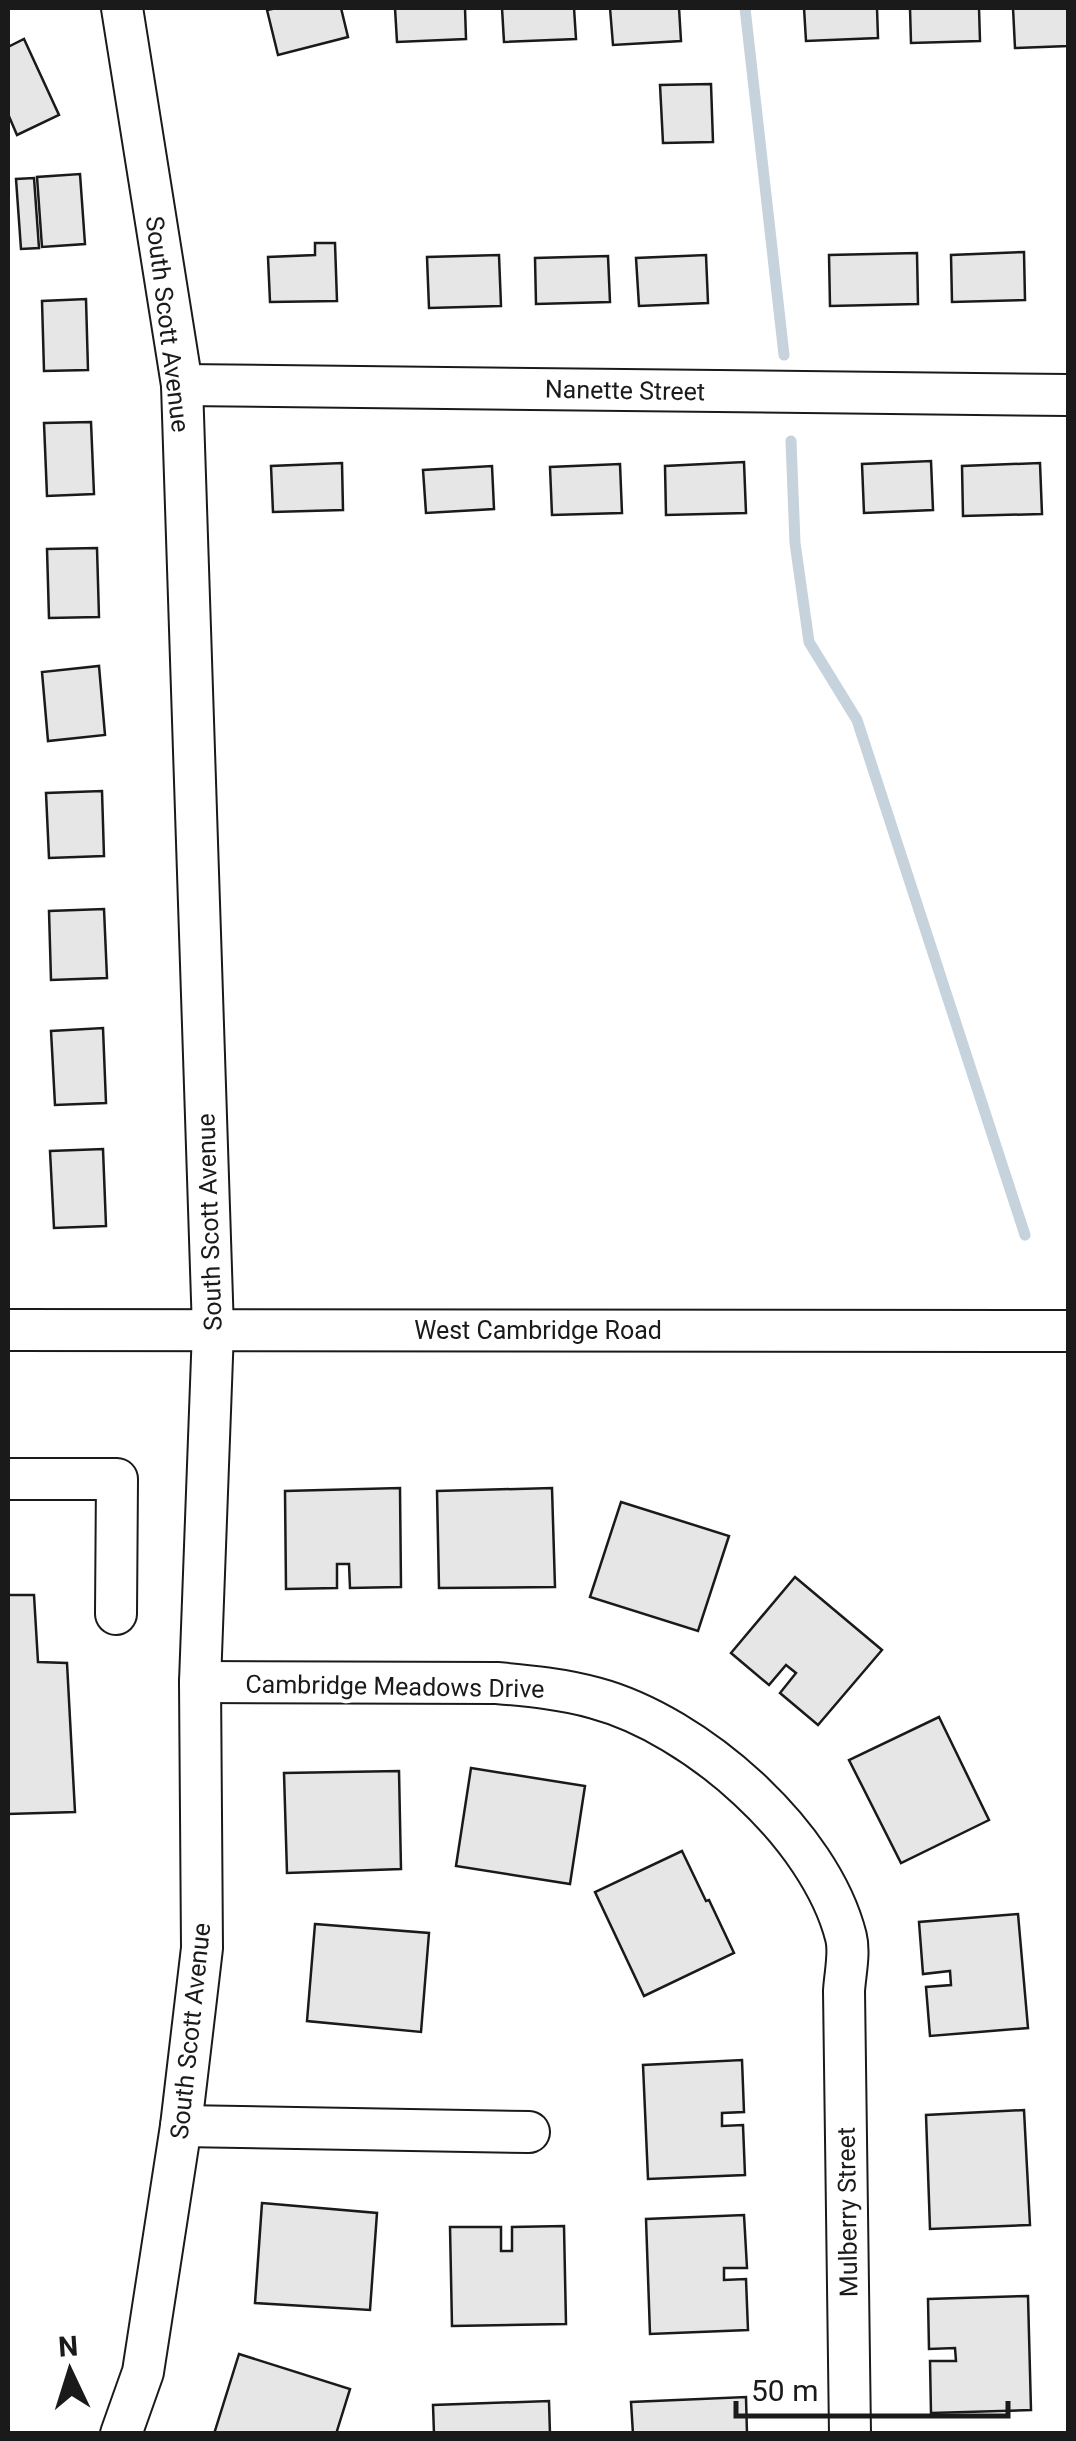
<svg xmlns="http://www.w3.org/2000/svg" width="1076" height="2441" viewBox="0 0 1076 2441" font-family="Roboto,sans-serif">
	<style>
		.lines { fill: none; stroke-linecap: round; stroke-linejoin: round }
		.stream { stroke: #c6d2dc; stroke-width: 11 }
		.building { fill: #e6e6e6; stroke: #1a1a1a; stroke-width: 2.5 }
		.minor-casing { stroke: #1a1a1a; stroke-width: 44 }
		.minor { stroke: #fff; stroke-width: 40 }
		.labels { text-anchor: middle; stroke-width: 8; stroke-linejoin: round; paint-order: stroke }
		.street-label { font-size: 25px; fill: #1a1a1a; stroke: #fff }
	</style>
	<rect width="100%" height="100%" fill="#fff"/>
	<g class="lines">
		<g class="stream">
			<polyline points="745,8 784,355"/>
			<polyline points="791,441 795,543 809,642 857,720 1025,1235"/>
		</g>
	</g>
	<g class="building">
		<polygon points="277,8 341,8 348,37 278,55 267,10"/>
		<polygon points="395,8 465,8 466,39 397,42"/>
		<polygon points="502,8 574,8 576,39 504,42"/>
		<polygon points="610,8 679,8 681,41 613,45"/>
		<polygon points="804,8 877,8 878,38 806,41"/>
		<polygon points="910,8 979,8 980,41 911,43"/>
		<polygon points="1013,8 1068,8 1068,46 1015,48"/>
		<polygon points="24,39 59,115 17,135 8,114 8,47"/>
		<polygon points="711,84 713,142 663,143 660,85"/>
		<polygon points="80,174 85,244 42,247 37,177"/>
		<polygon points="34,178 39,248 21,249 16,179"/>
		<polygon points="315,243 335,243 337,301 270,302 268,257 315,255"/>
		<polygon points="1024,252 1025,300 952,302 951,255"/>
		<polygon points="917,253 918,304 830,306 829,255"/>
		<polygon points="499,255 501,306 429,308 427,257"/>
		<polygon points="706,255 708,303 639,306 636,258"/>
		<polygon points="608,256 610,302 536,304 535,258"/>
		<polygon points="86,299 88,370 44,371 42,301"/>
		<polygon points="91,422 94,494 47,496 44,423"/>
		<polygon points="931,461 933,510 864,513 862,464"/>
		<polygon points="744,462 746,513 666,515 665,466"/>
		<polygon points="342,463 343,510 273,512 271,466"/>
		<polygon points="1040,463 1042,514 963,516 962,466"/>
		<polygon points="620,464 622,513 552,515 550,467"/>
		<polygon points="492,466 494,509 426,513 423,470"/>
		<polygon points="97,548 99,617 49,618 47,549"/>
		<polygon points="99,666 105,735 48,741 42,672"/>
		<polygon points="102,791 104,856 49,858 46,793"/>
		<polygon points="104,909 107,978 51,980 49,911"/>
		<polygon points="103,1028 106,1103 55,1105 51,1031"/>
		<polygon points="103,1149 106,1226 54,1228 50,1151"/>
		<polygon points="400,1488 401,1587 350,1588 349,1564 337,1564 337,1588 286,1589 285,1491"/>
		<polygon points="552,1488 555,1587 439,1588 437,1491"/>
		<polygon points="621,1502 729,1536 698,1631 590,1597"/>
		<polygon points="795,1577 882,1650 818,1725 780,1693 796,1673 786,1665 769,1685 731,1653"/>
		<polygon points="8,1595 34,1595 38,1662 67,1663 75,1812 8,1814"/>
		<polygon points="939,1717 989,1820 901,1863 849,1760"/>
		<polygon points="471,1768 585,1786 570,1884 456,1866"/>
		<polygon points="399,1771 401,1869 287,1873 284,1773"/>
		<polygon points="682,1851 706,1901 709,1900 734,1953 644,1996 595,1892"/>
		<polygon points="1018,1914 1028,2028 930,2036 926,1987 951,1985 950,1971 923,1974 919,1922"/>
		<polygon points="315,1924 429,1933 421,2032 307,2021"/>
		<polygon points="742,2060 744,2112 722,2113 722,2126 743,2125 745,2175 648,2179 643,2065"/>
		<polygon points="1024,2110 1030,2225 930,2229 926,2115"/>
		<polygon points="262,2203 377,2213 370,2310 255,2303"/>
		<polygon points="744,2215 747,2268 724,2268 724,2280 746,2279 748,2330 650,2334 646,2219"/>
		<polygon points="564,2226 566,2324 452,2326 450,2227 501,2227 501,2251 512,2251 512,2227"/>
		<polygon points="1028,2296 1031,2410 931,2413 930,2361 956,2361 955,2348 929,2349 928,2299"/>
		<polygon points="239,2354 350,2389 336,2434 214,2434"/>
		<polygon points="746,2397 747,2434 633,2434 631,2402"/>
		<polygon points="549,2401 550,2434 434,2434 433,2405"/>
	</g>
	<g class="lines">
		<defs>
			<g id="minor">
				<polyline points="182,385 1068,395"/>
				<polyline points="8,1330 1068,1331"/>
				<polyline points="8,1479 117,1479 116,1614"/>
				<path d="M200 1682 497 1683C530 1686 563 1689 595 1698 696 1725 820 1834 846 1937 850 1953 845 1974 844 1991L850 2434"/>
				<polyline points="181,2126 529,2132"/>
				<polyline points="121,2434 143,2372 181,2126 202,1948 200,1682 213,1330 182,385 122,8"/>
			</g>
		</defs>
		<use href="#minor" class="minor-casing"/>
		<use href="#minor" class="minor"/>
	</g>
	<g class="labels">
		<g class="street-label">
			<text transform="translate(168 324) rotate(83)" y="9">South Scott Avenue</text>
			<text transform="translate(625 390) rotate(1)" y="9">Nanette Street</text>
			<text transform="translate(209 1222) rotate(-92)" y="9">South Scott Avenue</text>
			<text x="538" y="1339">West Cambridge Road</text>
			<text transform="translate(395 1686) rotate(1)" y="9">Cambridge Meadows Drive</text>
			<text transform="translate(190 2031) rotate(-84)" y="9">South Scott Avenue</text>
			<text transform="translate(847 2212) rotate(-91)" y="9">Mulberry Street</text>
		</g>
	</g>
	<rect width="1076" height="2441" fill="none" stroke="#1a1a1a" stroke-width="20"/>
	<g transform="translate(70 2371) rotate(356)" stroke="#ffffff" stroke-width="8" paint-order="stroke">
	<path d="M0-8L18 38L0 25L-18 38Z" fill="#1a1a1a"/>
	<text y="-15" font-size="28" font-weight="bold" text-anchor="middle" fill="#1a1a1a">N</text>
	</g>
	<path d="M736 2401v15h272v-15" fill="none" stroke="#1a1a1a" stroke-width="5"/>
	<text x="751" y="2401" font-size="30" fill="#1a1a1a" stroke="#ffffff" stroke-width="8" paint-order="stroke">50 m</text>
</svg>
